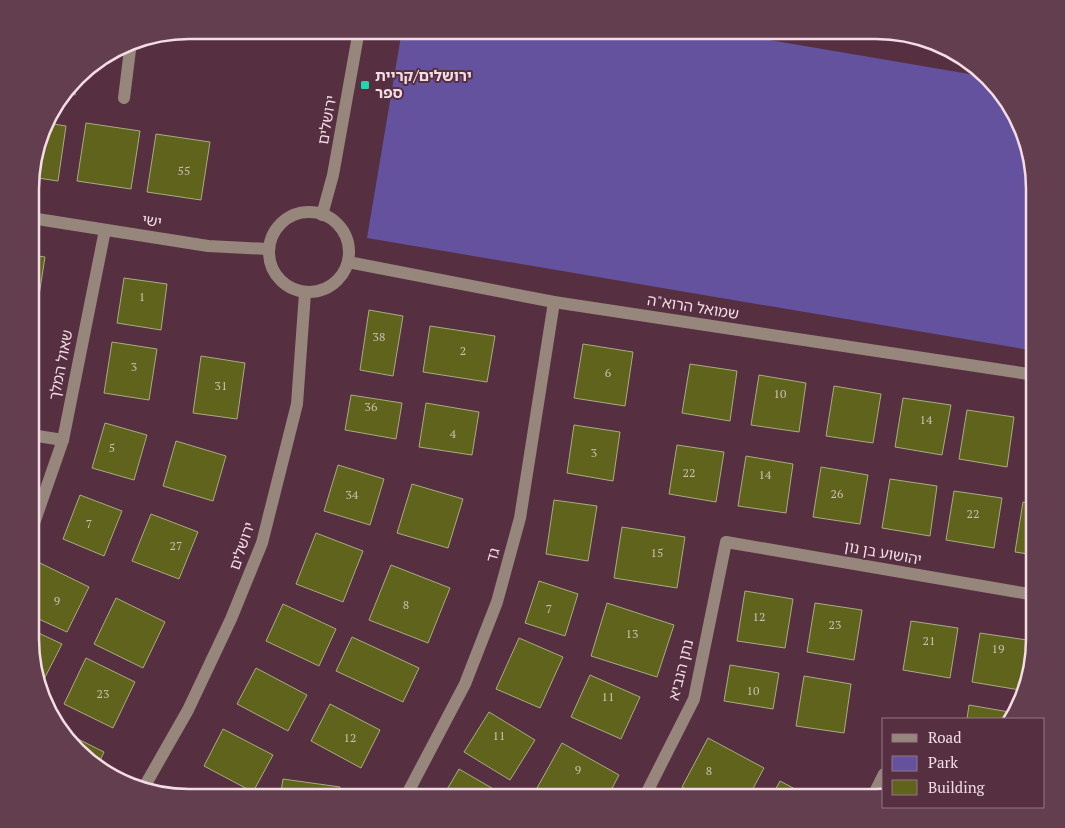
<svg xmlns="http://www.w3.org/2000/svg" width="1065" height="828" viewBox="0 0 1065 828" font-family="'PT Serif','Noto Sans Hebrew',serif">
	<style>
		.green { fill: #64529f }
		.building { fill: #5f631c; stroke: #a8ac81 }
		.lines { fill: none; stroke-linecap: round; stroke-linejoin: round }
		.minor { stroke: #97867b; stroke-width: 12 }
		.poi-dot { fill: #26d5ae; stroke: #563041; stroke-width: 2 }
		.labels { text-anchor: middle; stroke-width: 4; stroke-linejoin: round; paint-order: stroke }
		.number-label { font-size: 12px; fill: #cfbeb3 }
		.poi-label { font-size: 15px; font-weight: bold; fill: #f4dce5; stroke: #563041; text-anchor: start }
		.street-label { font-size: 15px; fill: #f4dce5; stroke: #563041 }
		.rim { fill: none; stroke: #f4dce5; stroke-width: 2.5 }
	</style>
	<rect width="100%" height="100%" fill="#563041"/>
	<polygon class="green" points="402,30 711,30 987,77 1019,119 1035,189 1035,351 367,238"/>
	<g class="building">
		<polygon points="78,77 75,95 65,93"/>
		<polygon points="47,123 66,126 58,181 31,177 31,168"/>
		<polygon points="86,123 140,131 131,189 77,181"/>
		<polygon points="156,134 210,142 201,200 147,192"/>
		<polygon points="31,255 45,257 36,315 31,314"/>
		<polygon points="124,278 167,284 161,330 117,323"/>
		<polygon points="369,310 403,316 393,376 360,370"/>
		<polygon points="430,326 495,336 487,382 423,372"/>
		<polygon points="112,342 157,349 149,400 104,393"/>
		<polygon points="583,344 633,352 625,406 574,398"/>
		<polygon points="201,356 245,363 237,419 193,413"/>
		<polygon points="690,364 737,371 730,421 682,413"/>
		<polygon points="759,375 806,383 799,432 751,425"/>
		<polygon points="834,386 881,394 873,443 826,436"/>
		<polygon points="351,395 402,403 396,439 345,430"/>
		<polygon points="903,398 951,405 942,455 895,447"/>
		<polygon points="426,403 479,412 472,455 419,447"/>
		<polygon points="967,410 1014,417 1007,467 959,459"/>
		<polygon points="105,423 147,435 134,480 92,468"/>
		<polygon points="574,425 620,432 613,481 567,473"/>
		<polygon points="1035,430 1035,472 1028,471"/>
		<polygon points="176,441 226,456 213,501 163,486"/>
		<polygon points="677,445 724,452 716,502 669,494"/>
		<polygon points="746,456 793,464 786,513 738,506"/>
		<polygon points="338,465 384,479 370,525 324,511"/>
		<polygon points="821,467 868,475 860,524 813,517"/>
		<polygon points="890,479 937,486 930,536 882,528"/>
		<polygon points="412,484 463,499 448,548 397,533"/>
		<polygon points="954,491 1002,498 994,548 946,540"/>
		<polygon points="80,495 122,511 104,556 63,539"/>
		<polygon points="554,500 597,506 588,561 546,554"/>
		<polygon points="1023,502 1035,504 1035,555 1015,552"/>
		<polygon points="151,514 198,532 179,579 132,561"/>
		<polygon points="622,527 685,537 677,588 614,578"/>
		<polygon points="316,533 363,551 343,602 296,584"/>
		<polygon points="40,563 89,587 67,632 30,615 31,583"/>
		<polygon points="391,565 450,588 428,643 369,620"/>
		<polygon points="539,581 578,594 565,636 525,623"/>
		<polygon points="745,591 793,599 785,648 737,641"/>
		<polygon points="116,598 165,622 143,668 94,644"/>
		<polygon points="607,603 674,625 657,677 591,656"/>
		<polygon points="815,603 862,610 854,660 807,652"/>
		<polygon points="283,604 336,629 319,666 266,641"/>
		<polygon points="911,621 958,628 950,678 903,670"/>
		<polygon points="30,629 62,644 40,687 30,650"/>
		<polygon points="980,633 1027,640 1020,690 972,682"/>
		<polygon points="352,637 419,668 403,702 336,671"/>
		<polygon points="519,638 563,657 540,708 496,689"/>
		<polygon points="86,658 135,682 113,728 64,704"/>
		<polygon points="730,665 779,673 773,709 724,701"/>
		<polygon points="256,668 307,695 288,731 237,704"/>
		<polygon points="590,675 640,697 621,739 571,717"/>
		<polygon points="804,676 851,684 844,733 796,726"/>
		<polygon points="330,704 380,730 361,768 311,741"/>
		<polygon points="969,705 1015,713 1011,719 967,719"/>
		<polygon points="489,712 535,740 510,780 464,752"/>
		<polygon points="223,729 273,755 253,792 204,766"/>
		<polygon points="64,732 104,752 97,767 84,758"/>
		<polygon points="708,738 764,768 748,798 703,798 682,787"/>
		<polygon points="562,743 619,775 607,798 555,798 537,788"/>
		<polygon points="459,769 509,798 442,798"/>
		<polygon points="283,779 340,787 339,798 280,798"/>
		<polygon points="780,781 812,798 771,798"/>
	</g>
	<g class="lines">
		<g class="minor">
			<polyline points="124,98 131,42"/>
			<circle cx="309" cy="252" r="40"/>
			<polyline points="322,215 333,175 359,30"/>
			<polyline points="31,218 208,246 268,249"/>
			<polyline points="348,262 554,302 1035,375"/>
			<polyline points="31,435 63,440"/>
			<polyline points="31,532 63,440 105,230"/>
			<polyline points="884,774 876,790 884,795"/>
			<polyline points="143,789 188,710 231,619 262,543 297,404 305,293"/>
			<polyline points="405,798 465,684 497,602 520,518 554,302"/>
			<polyline points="644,798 694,699 726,542 1035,595"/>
		</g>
	</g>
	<rect class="poi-dot" x="360" y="80" width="10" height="10" rx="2.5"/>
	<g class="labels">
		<g class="number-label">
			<text x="184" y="175">55</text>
			<text x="142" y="301">1</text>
			<text x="379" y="341">38</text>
			<text x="463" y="355">2</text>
			<text x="134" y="371">3</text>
			<text x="608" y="377">6</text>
			<text x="221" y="390">31</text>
			<text x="780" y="398">10</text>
			<text x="371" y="411">36</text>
			<text x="926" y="424">14</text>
			<text x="453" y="438">4</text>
			<text x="112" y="452">5</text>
			<text x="594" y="457">3</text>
			<text x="689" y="477">22</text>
			<text x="765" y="479">14</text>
			<text x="837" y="498">26</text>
			<text x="352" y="499">34</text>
			<text x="973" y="518">22</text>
			<text x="89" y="528">7</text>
			<text x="176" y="550">27</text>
			<text x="657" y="557">15</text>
			<text x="57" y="605">9</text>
			<text x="406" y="609">8</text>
			<text x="549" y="613">7</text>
			<text x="759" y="621">12</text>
			<text x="835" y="629">23</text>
			<text x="632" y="638">13</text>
			<text x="929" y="645">21</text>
			<text x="998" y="653">19</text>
			<text x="753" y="695">10</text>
			<text x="103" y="698">23</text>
			<text x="608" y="701">11</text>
			<text x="499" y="740">11</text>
			<text x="350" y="742">12</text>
			<text x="578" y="774">9</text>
			<text x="709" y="775">8</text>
		</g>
		<g class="poi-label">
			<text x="375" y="81">ירושלים/קריית<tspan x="375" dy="17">ספר</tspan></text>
		</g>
		<g class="street-label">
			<text transform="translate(327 120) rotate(-80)" y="5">ירושלים</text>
			<text transform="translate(152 221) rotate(9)" y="5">ישי</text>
			<text transform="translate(693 307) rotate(9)" y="5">שמואל הרוא"ה</text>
			<text transform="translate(61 365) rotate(-79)" y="5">שאול המלך</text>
			<text transform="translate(242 546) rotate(-71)" y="5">ירושלים</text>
			<text transform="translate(883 553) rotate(10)" y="5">יהושוע בן נון</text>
			<text transform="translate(493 555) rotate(-75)" y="5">גד</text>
			<text transform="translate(681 670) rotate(-76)" y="5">נתן הנביא</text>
		</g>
	</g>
	<path d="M0 0H1065V828H0ZM189 39H876A150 150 0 0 1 1026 189V639A150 150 0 0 1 876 789H189A150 150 0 0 1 39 639V189A150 150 0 0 1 189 39Z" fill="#633e4e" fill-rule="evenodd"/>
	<path class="rim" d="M189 39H876A150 150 0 0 1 1026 189V639A150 150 0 0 1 876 789H189A150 150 0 0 1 39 639V189A150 150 0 0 1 189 39Z"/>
	<rect x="882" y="718" width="162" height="90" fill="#563041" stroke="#957583"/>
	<rect x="892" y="734" width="25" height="8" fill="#97867b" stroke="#957583"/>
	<text x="928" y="743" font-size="15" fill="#f4dce5">Road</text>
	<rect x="892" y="756" width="25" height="15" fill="#64529f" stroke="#957583"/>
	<text x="928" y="768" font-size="15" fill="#f4dce5">Park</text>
	<rect x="892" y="780" width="25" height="15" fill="#5f631c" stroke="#957583"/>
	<text x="928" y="793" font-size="15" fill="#f4dce5">Building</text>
</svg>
